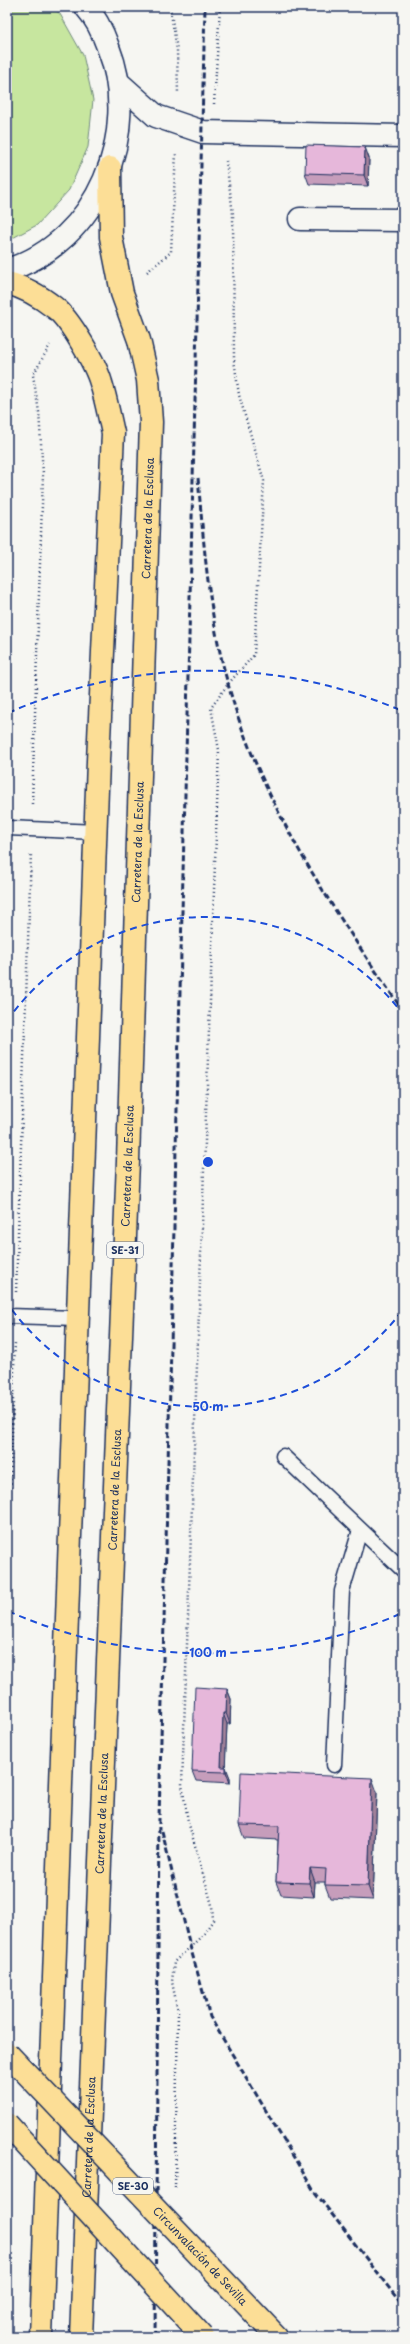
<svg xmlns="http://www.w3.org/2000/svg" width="410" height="2344" viewBox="0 0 410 2344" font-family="'Playpen Sans',sans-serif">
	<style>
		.green { fill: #c7e69f; stroke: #718a7e }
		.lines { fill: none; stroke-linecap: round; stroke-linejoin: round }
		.lane-casing { stroke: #1b2f5e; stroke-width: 17 }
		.street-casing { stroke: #1b2f5e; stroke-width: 25 }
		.secondary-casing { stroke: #1b2f5e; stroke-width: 25 }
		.highway-casing { stroke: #1b2f5e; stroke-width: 25 }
		.path { stroke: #1b2f5e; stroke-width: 2.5; stroke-dasharray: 1 3; stroke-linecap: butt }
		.lane { stroke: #f6f6f2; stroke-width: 14 }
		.street { stroke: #f6f6f2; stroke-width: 22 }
		.secondary { stroke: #f6f6f2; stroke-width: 22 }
		.highway { stroke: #fcde96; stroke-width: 22 }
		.rail { stroke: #1b2f5e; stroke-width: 3; stroke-dasharray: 6 3; stroke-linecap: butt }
		.highway-bridge-casing { stroke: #1b2f5e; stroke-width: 25; stroke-linecap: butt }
		.highway-bridge { stroke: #fcde96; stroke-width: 22 }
		.wall { fill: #c69dbb; stroke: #1b2f5e }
		.shaded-wall { fill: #a18099; stroke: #1b2f5e }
		.building { fill: #e6b7da; stroke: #1b2f5e }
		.ring { fill: none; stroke: #1d4ed8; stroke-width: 2; stroke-dasharray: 7 5 }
		.labels { text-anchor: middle; stroke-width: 3; stroke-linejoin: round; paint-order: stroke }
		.shield { fill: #f6f6f2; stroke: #5d6b8a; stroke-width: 1 }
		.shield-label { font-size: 10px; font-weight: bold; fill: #1b2f5e }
		.street-label { font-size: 11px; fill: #1b2f5e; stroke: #f6f6f2 }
		.centre { fill: #1d4ed8; stroke: #f6f6f2; stroke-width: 2 }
		.ring-label { font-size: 12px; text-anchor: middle; font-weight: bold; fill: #1d4ed8; stroke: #f6f6f2; stroke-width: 3; stroke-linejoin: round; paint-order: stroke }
	</style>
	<rect width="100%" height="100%" fill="#f6f6f2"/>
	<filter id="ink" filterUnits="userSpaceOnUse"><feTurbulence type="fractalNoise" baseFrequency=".025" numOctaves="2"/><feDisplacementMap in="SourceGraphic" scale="8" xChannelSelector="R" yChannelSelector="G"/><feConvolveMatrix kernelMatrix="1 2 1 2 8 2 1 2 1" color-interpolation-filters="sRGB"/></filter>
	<g filter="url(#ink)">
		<polygon class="green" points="7,7 52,7 60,14 83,55 93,100 88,147 69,190 37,225 7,241"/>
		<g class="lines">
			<defs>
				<g id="lane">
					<polyline points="8,828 96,832"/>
					<polyline points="7,1316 78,1318"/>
					<polyline points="283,1456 403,1570"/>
					<polyline points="334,1765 342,1591 360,1530"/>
				</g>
				<g id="street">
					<polyline points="119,83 156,116 203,132 403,136"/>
					<polyline points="300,219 403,220"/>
				</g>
				<path id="secondary" d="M7 270C98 242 142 132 108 47 103 33 96 18 86 7"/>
				<g id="highway">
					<path d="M7 283C24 287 41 297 55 308 70 319 96 365 101 383 106 399 109 416 113 433L98 761 41 2337"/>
					<polyline points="260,2319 277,2337"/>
					<path id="s1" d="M81 2337 128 1161 151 422 148 380 139 340 122 293 111 237 110 168"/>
				</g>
			</defs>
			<use href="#lane" class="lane-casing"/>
			<use href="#street" class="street-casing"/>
			<use href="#secondary" class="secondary-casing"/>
			<use href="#highway" class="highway-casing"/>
			<g class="path">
				<polyline points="170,7 177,50 178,94"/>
				<polyline points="214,104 220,7"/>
				<polyline points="147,272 171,252 176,153"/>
				<polyline points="32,804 43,474 39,412 33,375 50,345"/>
				<polyline points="16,1292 31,853"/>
				<polyline points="7,1584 15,1341"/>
				<polyline points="175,2188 178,2011 172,1982 174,1962 204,1934 213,1920 212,1905 188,1821 182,1785 219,750 211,708 228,684 254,655 264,481 239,395 234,360 233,214 226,161"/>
			</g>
			<use href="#lane" class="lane"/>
			<use href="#street" class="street"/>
			<use href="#secondary" class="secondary"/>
			<use href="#highway" class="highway"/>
			<g class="rail">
				<path d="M198 478C204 547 209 617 228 684 261 805 333 909 403 1011"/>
				<polyline points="162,1831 190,1946 210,2017 314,2191 403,2306"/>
				<polyline points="155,2337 159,1818 205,7"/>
			</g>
			<defs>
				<g id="highway-bridge">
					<path id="s2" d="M7 2053 260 2319"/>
					<polyline points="7,2124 203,2337"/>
				</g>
			</defs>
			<use href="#highway-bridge" class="highway-bridge-casing"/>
			<use href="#highway-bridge" class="highway-bridge"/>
		</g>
		<g class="wall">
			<polygon points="369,158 368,186 309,184 305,173"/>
			<polygon points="227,1689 231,1699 230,1724 227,1724 225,1767 230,1778 230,1783 196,1781 192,1771"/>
			<polygon points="377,1792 373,1900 330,1898 325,1885 325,1882 315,1882 314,1897 281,1895 276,1882 278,1840 244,1838 239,1825"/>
		</g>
		<g class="shaded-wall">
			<polygon points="365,147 369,158 368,186 364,175"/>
			<polygon points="227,1689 231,1699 230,1724 226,1713"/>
			<polygon points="223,1713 227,1724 225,1772 221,1767"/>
			<polygon points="226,1767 230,1778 230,1783 226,1772"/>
			<polygon points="372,1778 377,1792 373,1900 368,1886"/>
			<polygon points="310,1868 315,1882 314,1897 309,1883"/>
		</g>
		<g class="building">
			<polygon points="306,145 365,147 364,175 305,173"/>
			<polygon points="195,1687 227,1689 226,1713 223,1713 221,1767 226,1767 226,1772 192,1771"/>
			<polygon points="241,1772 372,1778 368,1886 325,1885 326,1869 310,1868 309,1883 276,1882 279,1826 239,1825"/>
		</g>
	</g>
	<g class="ring">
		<path d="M402 1311A245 245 0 0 1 7 1303M7 1021A245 245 0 0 1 402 1013"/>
		<path d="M400 1614A491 491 0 0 1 8 1611M8 713A491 491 0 0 1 400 710"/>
	</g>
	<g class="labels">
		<g class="shield">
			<rect x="107" y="1242" width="36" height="16" rx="3"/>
			<rect x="113" y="2178" width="40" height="16" rx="3"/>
		</g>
		<g class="shield-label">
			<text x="125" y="1254">SE-31</text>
			<text x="133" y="2190">SE-30</text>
		</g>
		<g class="street-label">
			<text dy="4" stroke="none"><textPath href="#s1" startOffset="1820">Carretera de la Esclusa</textPath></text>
			<text dy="4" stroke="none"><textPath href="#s1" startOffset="1496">Carretera de la Esclusa</textPath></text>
			<text dy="4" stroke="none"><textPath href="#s1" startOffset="1172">Carretera de la Esclusa</textPath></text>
			<text dy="4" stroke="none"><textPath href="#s1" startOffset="848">Carretera de la Esclusa</textPath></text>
			<text dy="4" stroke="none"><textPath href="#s1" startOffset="524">Carretera de la Esclusa</textPath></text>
			<text dy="4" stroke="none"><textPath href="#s1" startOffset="200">Carretera de la Esclusa</textPath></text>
			<text dy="4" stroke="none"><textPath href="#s2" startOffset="280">Circunvalación de Sevilla</textPath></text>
		</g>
	</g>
	<circle cx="208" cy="1162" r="6" class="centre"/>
	<g class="ring-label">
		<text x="208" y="1411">50 m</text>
		<text x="208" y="1657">100 m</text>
	</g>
	<rect width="410" height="2344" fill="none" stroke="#f6f6f2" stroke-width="24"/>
	<rect x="12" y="12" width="386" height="2320" fill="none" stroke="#1b2f5e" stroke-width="1.5" filter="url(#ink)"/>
</svg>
